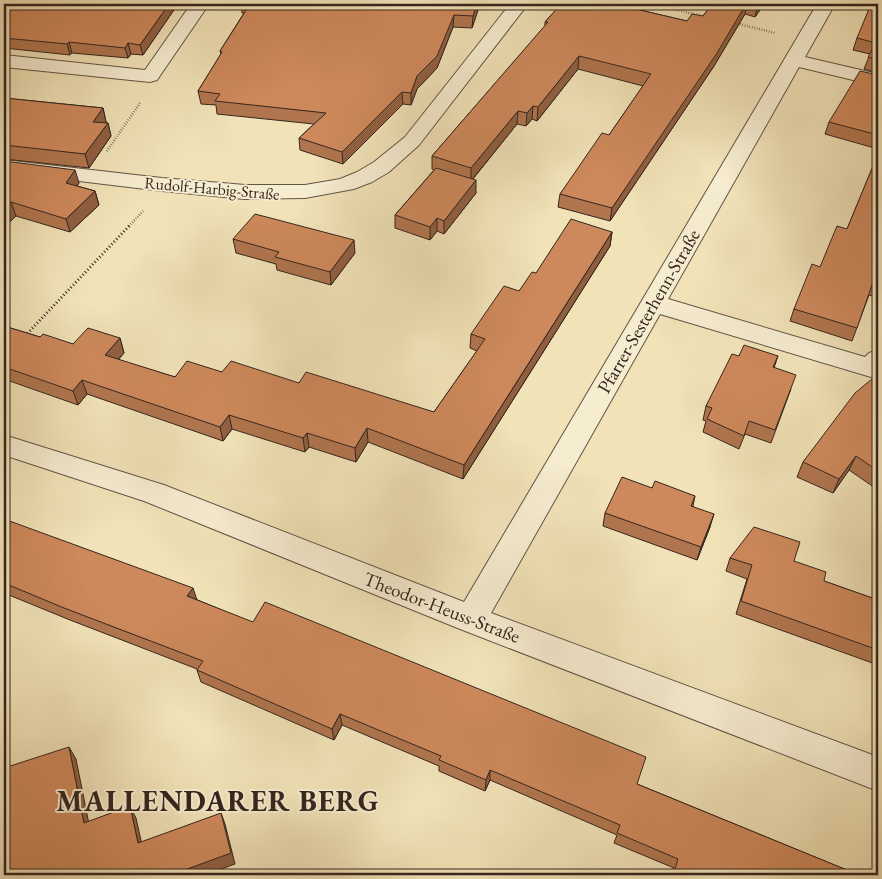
<svg xmlns="http://www.w3.org/2000/svg" width="882" height="879" viewBox="0 0 882 879" font-family="'EB Garamond',serif">
	<style>
		.lines { fill: none; stroke-linecap: round; stroke-linejoin: round }
		.minor-casing { stroke: #635445; stroke-width: 2 }
		.path-far1 { stroke: #34251f; stroke-width: 2.5; stroke-dasharray: 0.5 2; stroke-linecap: butt }
		.path { stroke: #34251f; stroke-width: 3; stroke-dasharray: 1 2.5; stroke-linecap: butt }
		.minor { fill: #f6ecd0; fill-rule: evenodd }
		.wall { fill: #b0754e; stroke: #34251f }
		.shaded-wall { fill: #905f40; stroke: #34251f }
		.building { fill: #cd885b; stroke: #34251f }
		.labels { text-anchor: middle; stroke-width: 4; stroke-linejoin: round; paint-order: stroke }
		.far-street-label { font-size: 16px; fill: #34251f; stroke: #f6ecd0 }
		.street-label { font-size: 19px; fill: #34251f; stroke: #f6ecd0 }
		.near-district-label { font-size: 29px; font-weight: bold; letter-spacing: 1px; fill: #34251f; stroke: #f6ecd0 }
	</style>
	<rect width="100%" height="100%" fill="#f1e2b7"/>
	<filter id="stains"><feTurbulence type="fractalNoise" baseFrequency=".004" numOctaves="4"/><feColorMatrix values="0 0 0 0 .2 0 0 0 0 .09 0 0 0 0 .02 0 0 0 .5 -.17"/></filter>
	<radialGradient id="worn" r=".72"><stop offset=".6" stop-color="#630" stop-opacity="0"/><stop offset="1" stop-color="#630" stop-opacity=".3"/></radialGradient>
	<g class="lines">
		<defs>
			<g id="minor">
				<polygon points="191,4 209,4 157,80 150,82 4,67 4,55 145,70"/>
				<polygon points="510,4 528,4 419,145 389,172 372,182 354,189 305,198 245,199 162,191 4,172 4,160 162,178 245,185 305,185 340,179 357,172 374,162 405,137"/>
				<polygon points="817,4 835,4 805,57 878,74 878,86 799,67 668,299 865,357 869,353 878,350 878,375 871,377 660,314 491,613 878,757 878,791 460,629 144,501 4,455 4,435 164,485 464,602"/>
			</g>
		</defs>
		<use href="#minor" class="minor-casing"/>
		<g class="path-far1">
			<polyline points="652,4 707,17"/>
			<polyline points="735,23 775,33"/>
			<polyline points="107,151 140,103"/>
			<polyline points="129,226 144,210"/>
		</g>
		<polyline class="path" points="25,336 130,225"/>
		<use href="#minor" class="minor"/>
	</g>
	<g class="wall">
		<polygon points="4,4 178,4 143,55 131,54 128,58 72,53 70,55 4,48"/>
		<polygon points="241,4 480,4 472,28 453,27 437,68 417,89 411,105 403,104 343,164 300,150 299,138 314,124 217,114 216,105 201,104 198,91 221,54 220,51 244,13 242,13"/>
		<polygon points="561,4 619,4 618,5 687,21 703,16 712,4 764,4 755,17 745,14 714,66 610,221 558,207 560,194 609,135 643,86 578,69 537,121 532,119 526,126 517,124 473,179 476,193 444,234 437,231 430,240 395,228 395,215 434,170 432,169 432,156 545,26 545,22"/>
		<polygon points="878,4 878,73 864,69 870,54 853,50 857,38"/>
		<polygon points="878,75 878,149 825,134 829,122"/>
		<polygon points="4,98 103,108 106,122 106,123 108,123 111,136 89,168 4,159"/>
		<polygon points="878,154 878,289 875,297 869,295 852,341 790,321 794,309 820,267 847,229"/>
		<polygon points="4,161 79,183 77,186 95,191 99,205 70,232 16,216 4,227"/>
		<polygon points="612,232 610,246 463,479 368,442 356,462 309,447 305,452 232,429 223,441 87,394 78,405 4,379 4,326 40,337 73,344 120,338 124,353 118,360 175,377 222,372 299,383 434,412 477,351 470,348 471,334 519,291 536,273"/>
		<polygon points="233,239 355,253 331,285 277,270 276,264 236,253"/>
		<polygon points="739,356 778,356 774,368 791,389 771,443 745,434 739,449 703,432 706,421 703,420 706,406"/>
		<polygon points="878,374 878,490 849,470 833,493 797,477 803,462"/>
		<polygon points="652,488 695,496 693,506 710,527 697,560 603,526 605,513"/>
		<polygon points="4,519 637,784 859,875 671,875 674,868 614,843 617,835 490,780 485,791 439,771 439,766 342,725 334,740 201,682 197,670 197,669 70,620 4,593"/>
		<polygon points="730,558 794,561 824,581 878,600 878,665 736,614 747,579 726,571"/>
	</g>
	<g class="shaded-wall">
		<polygon points="169,4 178,4 143,55 140,45"/>
		<polygon points="477,4 480,4 472,28 473,16"/>
		<polygon points="746,4 747,4 745,14 714,66 610,221 612,208"/>
		<polygon points="758,4 764,4 755,17"/>
		<polygon points="454,15 453,27 437,68 417,89 411,105 411,93 417,76"/>
		<polygon points="69,42 72,53 70,55 67,44"/>
		<polygon points="128,43 131,54 128,58 125,48"/>
		<polygon points="579,56 578,69 537,121 538,107"/>
		<polygon points="402,92 403,104 343,164 342,152"/>
		<polygon points="533,106 532,119 526,126 527,113"/>
		<polygon points="103,108 106,122 97,135 93,122"/>
		<polygon points="518,111 517,124 471,181 471,168"/>
		<polygon points="108,123 111,136 89,168 85,154"/>
		<polygon points="75,170 79,183 70,196 66,183"/>
		<polygon points="476,180 476,193 444,234 444,221"/>
		<polygon points="95,191 99,205 70,232 66,219"/>
		<polygon points="11,202 16,216 4,227 4,209"/>
		<polygon points="437,218 437,231 430,240 430,227"/>
		<polygon points="612,232 610,246 463,479 464,465"/>
		<polygon points="354,240 355,253 331,285 330,272"/>
		<polygon points="120,338 124,353 109,370 105,355"/>
		<polygon points="82,380 87,394 78,405 73,391"/>
		<polygon points="229,415 232,429 223,441 220,427"/>
		<polygon points="367,428 368,442 356,462 355,448"/>
		<polygon points="307,433 309,447 305,452 303,438"/>
		<polygon points="856,456 849,470 833,493 839,479"/>
		<polygon points="714,514 710,527 697,560 701,547"/>
		<polygon points="193,588 197,600 187,596"/>
		<polygon points="340,714 342,725 334,740 332,729"/>
		<polygon points="69,747 76,759 91,834 84,823"/>
		<polygon points="490,770 490,780 485,791 486,780"/>
		<polygon points="130,806 136,818 144,854 138,843"/>
		<polygon points="221,813 225,824 235,864 205,875 171,875"/>
	</g>
	<g class="building">
		<polygon points="4,4 169,4 140,45 128,43 125,48 69,42 67,44 4,38"/>
		<polygon points="250,4 477,4 473,16 454,15 437,56 417,76 411,93 402,92 342,152 299,138 326,113 215,101 220,94 198,91 222,52 220,51"/>
		<polygon points="561,4 614,4 687,21 692,14 703,16 712,4 746,4 717,53 612,208 560,194 602,133 609,135 651,74 579,56 538,107 533,106 527,113 518,111 471,168 432,156 548,22 545,22"/>
		<polygon points="871,4 878,4 878,59 868,57 876,43 857,38"/>
		<polygon points="860,71 878,75 878,135 829,122"/>
		<polygon points="4,98 103,108 93,122 108,123 85,154 4,145"/>
		<polygon points="878,154 878,284 873,282 857,328 794,309 812,264 820,267 837,226 847,229"/>
		<polygon points="4,161 75,170 66,183 95,191 66,219 11,202 4,209"/>
		<polygon points="436,168 476,180 444,221 437,218 430,227 395,215"/>
		<polygon points="255,214 354,240 330,272 275,257 279,252 233,239"/>
		<polygon points="571,219 612,232 464,465 367,428 355,448 307,433 303,438 229,415 220,427 82,380 73,391 4,367 4,326 40,337 43,334 73,344 88,328 120,338 105,355 175,377 187,361 222,372 231,361 299,383 306,372 434,412 485,339 471,334 504,286 519,291 532,272 536,273"/>
		<polygon points="744,345 778,356 773,367 796,375 775,430 749,421 744,436 707,419 712,408 706,406 732,354 739,356"/>
		<polygon points="878,374 878,471 856,456 839,479 803,462 855,393"/>
		<polygon points="622,477 652,488 655,481 695,496 691,506 714,514 701,547 605,513"/>
		<polygon points="4,519 193,588 187,596 253,622 265,602 646,757 637,784 859,875 673,875 678,859 617,833 620,825 490,770 486,780 439,760 441,756 340,714 332,729 197,670 203,661 64,608 4,583"/>
		<polygon points="754,527 800,542 794,561 826,572 824,581 878,600 878,650 741,601 752,565 730,558"/>
		<polygon points="69,747 84,823 130,806 138,843 221,813 231,853 171,875 4,875 4,768"/>
	</g>
	<g class="labels">
		<g class="far-street-label">
			<text transform="translate(212 188) rotate(5)" y="6">Rudolf-Harbig-Straße</text>
		</g>
		<g class="street-label">
			<text transform="translate(648 311) rotate(-60)" y="7">Pfarrer-Sesterhenn-Straße</text>
			<text transform="translate(442 607) rotate(21)" y="7">Theodor-Heuss-Straße</text>
		</g>
		<g class="near-district-label">
			<text x="218" y="811">MALLENDARER BERG</text>
		</g>
	</g>
	<rect width="882" height="879" fill="none" stroke="#f1e2b7" stroke-width="20"/>
	<rect x="5" y="5" width="872" height="869" fill="none" stroke="#34251f" stroke-width="2.5"/>
	<rect x="10" y="10" width="862" height="859" fill="none" stroke="#34251f"/>
	<rect width="100%" height="100%" filter="url(#stains)"/>
	<rect width="100%" height="100%" fill="url(#worn)"/>
</svg>
